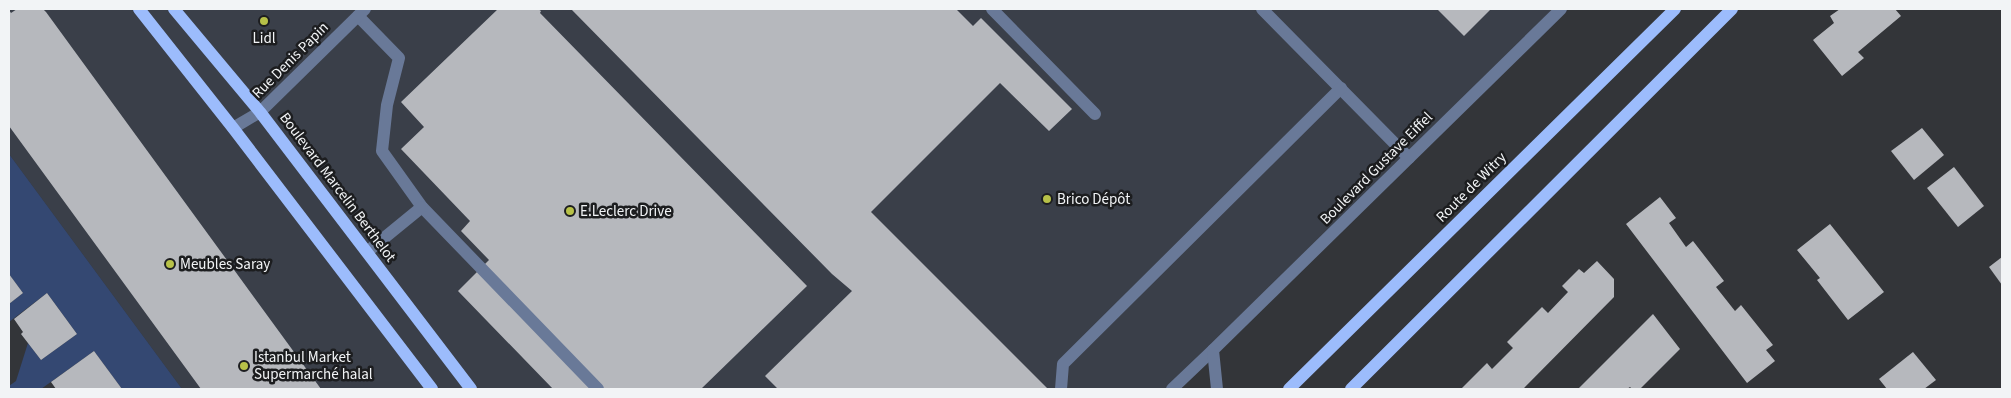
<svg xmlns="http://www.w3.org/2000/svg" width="2011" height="398" viewBox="0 0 2011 398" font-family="'Source Sans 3',sans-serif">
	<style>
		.built { fill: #3a3f49 }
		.green { fill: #344872 }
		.building { fill: #b6b8bd }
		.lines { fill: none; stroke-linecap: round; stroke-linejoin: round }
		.minor { stroke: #697998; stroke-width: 12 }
		.major { stroke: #9cbcfc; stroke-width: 12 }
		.poi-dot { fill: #b7c148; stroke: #1c1d1f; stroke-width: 2 }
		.labels { text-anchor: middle; stroke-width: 5; stroke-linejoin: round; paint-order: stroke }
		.poi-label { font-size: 15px; fill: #f2f4f6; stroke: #1c1d1f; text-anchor: start }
		.street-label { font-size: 15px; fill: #f2f4f6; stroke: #1c1d1f }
	</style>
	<rect width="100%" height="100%" fill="#333539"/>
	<polygon class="built" points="9,9 1561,9 1172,389 182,389 9,154"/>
	<polygon class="green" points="9,154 182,389 122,389 94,351 41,389 11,389 9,386 16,381 28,343 41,360 77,334 47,293 9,322 9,304 23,293 9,274"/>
	<g class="building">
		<polygon points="17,9 43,9 46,12 321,389 201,389 9,126 9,10 11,13"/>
		<polygon points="498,9 538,9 541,11 540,13 807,286 701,389 553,389 458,291 489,260 461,231 470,221 401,149 424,127 401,102"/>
		<polygon points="571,9 956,9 973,26 981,18 1072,109 1049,131 1000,83 871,212 1048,389 778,389 765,376 852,291 832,274"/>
		<polygon points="1437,9 1491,9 1464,36"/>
		<polygon points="1840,9 1895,9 1901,16 1858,52 1864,58 1842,76 1813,40 1834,23 1830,16"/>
		<polygon points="1922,128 1944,155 1914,180 1891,151"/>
		<polygon points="1954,167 1984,206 1958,227 1927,188"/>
		<polygon points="1660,197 1676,218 1669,223 1686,247 1693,241 1724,281 1716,287 1735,311 1741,305 1773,345 1766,350 1775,361 1747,383 1626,224"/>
		<polygon points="1830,224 1884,292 1848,320 1817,280 1820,278 1797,250"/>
		<polygon points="2002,257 2002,285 1989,267"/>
		<polygon points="1597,261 1614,279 1614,297 1523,389 1461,389 1487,363 1492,369 1513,348 1507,342 1542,307 1548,313 1568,292 1562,286 1579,269 1584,273"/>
		<polygon points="9,274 23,293 9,304"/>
		<polygon points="47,293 77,334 41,360 21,334 23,332 14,319"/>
		<polygon points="1653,314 1680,349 1640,389 1632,389 1630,387 1627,389 1578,389"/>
		<polygon points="94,351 122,389 56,389 51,382"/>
		<polygon points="1913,352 1936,380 1924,389 1887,389 1879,379"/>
	</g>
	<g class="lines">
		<g class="minor">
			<polyline points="992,9 1095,114"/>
			<polyline points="1262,9 1409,158"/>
			<polyline points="358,16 399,58 387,105 382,151 422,207 598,389"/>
			<polyline points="233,128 260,112 365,9"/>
			<polyline points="367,252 422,207"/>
			<polyline points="1061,389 1063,364 1341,88"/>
			<polyline points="1172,389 1213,350"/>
			<polyline points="1217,389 1213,350 1561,9"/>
		</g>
		<g class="major">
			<polyline points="139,9 233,128 432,389"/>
			<polyline points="174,9 260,112 471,389"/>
			<polyline points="1289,389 1675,9"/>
			<polyline points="1351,389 1732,9"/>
		</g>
	</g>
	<g class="poi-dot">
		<circle cx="264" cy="21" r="5"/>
		<circle cx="1047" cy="199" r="5"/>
		<circle cx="570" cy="211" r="5"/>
		<circle cx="170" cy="264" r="5"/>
		<circle cx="244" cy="366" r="5"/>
	</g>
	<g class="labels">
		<g class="poi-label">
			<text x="264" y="43" text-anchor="middle">Lidl</text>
			<text x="1057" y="204">Brico Dépôt</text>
			<text x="580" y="216">E.Leclerc Drive</text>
			<text x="180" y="269">Meubles Saray</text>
			<text x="254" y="362">Istanbul Market<tspan x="254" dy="17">Supermarché halal</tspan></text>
		</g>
		<g class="street-label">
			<text transform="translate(290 60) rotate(-45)" y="5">Rue Denis Papin</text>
			<text transform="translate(1376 168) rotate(-45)" y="5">Boulevard Gustave Eiffel</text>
			<text transform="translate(338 187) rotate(53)" y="5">Boulevard Marcelin Berthelot</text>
			<text transform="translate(1471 187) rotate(-45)" y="5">Route de Witry</text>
		</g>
	</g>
	<rect width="2011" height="398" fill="none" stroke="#f2f4f6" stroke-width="20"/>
</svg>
